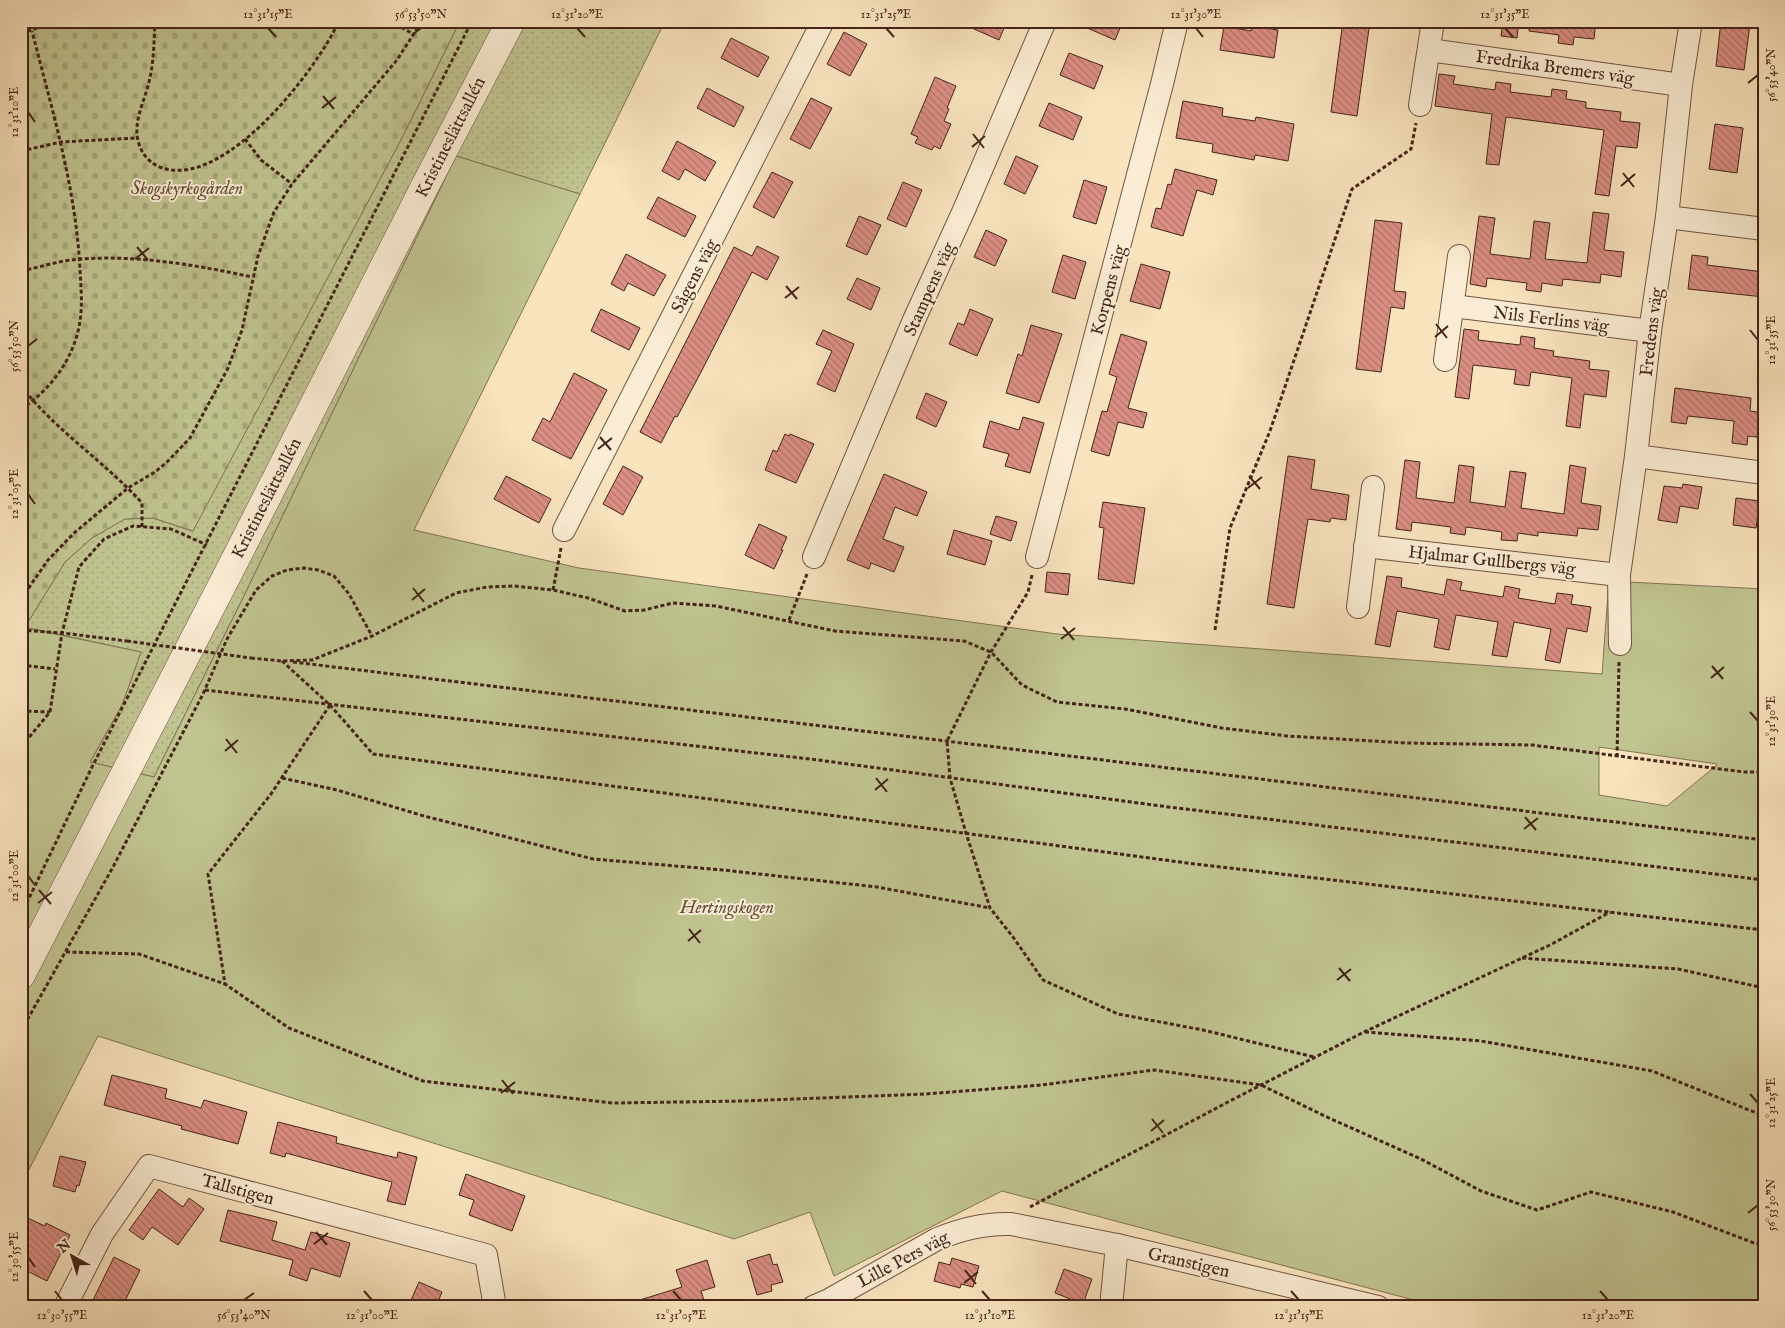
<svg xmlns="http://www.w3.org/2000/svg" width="1785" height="1328" viewBox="0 0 1785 1328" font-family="'IM FELL English',serif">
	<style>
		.grass { fill: url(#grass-dots); stroke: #827454 }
		.cemetery { fill: url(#cemetery-stones); stroke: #827454 }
		.green { fill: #c0c490; stroke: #827454; fill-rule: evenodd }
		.building { fill: url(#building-back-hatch); stroke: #442418 }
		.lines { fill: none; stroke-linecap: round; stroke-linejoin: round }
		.minor-casing { stroke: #715442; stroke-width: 24 }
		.tertiary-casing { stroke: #715442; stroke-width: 29 }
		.path { stroke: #442418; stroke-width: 3; stroke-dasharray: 4 2.5; stroke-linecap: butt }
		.minor { stroke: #fbedd5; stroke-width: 22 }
		.tertiary { stroke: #fbedd5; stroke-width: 28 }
		.path-bridge { stroke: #442418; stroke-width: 3; stroke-dasharray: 4 2.5; stroke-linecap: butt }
		.ticks { fill: none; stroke: #442418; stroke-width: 2 }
		.labels { text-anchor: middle; stroke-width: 4; stroke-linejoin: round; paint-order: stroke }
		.street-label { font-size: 18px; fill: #442418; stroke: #fbedd5 }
		.park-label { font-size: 18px; font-style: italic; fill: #634c36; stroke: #fbedd5 }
		.neatline { fill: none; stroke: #442418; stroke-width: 2 }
		.ticks-label { font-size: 12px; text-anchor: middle; fill: #442418 }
	</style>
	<defs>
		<pattern id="grass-dots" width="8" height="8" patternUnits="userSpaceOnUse" patternTransform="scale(1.25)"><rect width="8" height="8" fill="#c0c490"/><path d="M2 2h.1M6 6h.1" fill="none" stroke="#a6a87b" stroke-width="1.8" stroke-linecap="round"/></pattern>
		<pattern id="cemetery-stones" width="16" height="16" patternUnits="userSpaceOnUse" patternTransform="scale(1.25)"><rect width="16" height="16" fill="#c0c490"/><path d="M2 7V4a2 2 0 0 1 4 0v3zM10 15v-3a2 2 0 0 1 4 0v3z" fill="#a6a87b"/></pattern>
		<pattern id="building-back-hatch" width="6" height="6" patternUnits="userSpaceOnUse" patternTransform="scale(1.25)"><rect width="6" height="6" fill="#dc8f84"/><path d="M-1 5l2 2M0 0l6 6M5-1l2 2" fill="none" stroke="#b4756b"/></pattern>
	</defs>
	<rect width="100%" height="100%" fill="#f9e4be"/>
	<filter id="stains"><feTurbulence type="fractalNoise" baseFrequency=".004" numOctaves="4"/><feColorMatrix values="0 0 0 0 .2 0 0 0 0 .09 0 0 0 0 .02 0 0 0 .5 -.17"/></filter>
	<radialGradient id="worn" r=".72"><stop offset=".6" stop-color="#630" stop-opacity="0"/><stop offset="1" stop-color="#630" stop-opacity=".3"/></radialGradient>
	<polygon class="grass" points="460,21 665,21 580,194 456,156 245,594 154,777 90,762 122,705 141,652 25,627 65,562 92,538 124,519 153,518 192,531 403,136"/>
	<polygon class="cemetery" points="21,21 460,21 403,136 193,531 153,518 125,519 92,538 65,562 25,627 21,627"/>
	<path class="green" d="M456 156 580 194 414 530 579 568 1057 634 1602 674 1609 581 1764 589V1307H1440L1002 1191 834 1276 810 1212 734 1239 98 1036 21 1185V627L141 652 122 705 90 762 154 777 245 594ZM1599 747 1717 764V765L1667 806 1599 795Z"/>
	<g class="building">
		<polygon points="956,21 1007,21 999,40"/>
		<polygon points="1071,21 1123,21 1115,40"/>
		<polygon points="1343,21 1370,21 1357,116 1331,112"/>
		<polygon points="1503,21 1519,21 1517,38 1501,36"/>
		<polygon points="1530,21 1596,21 1594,39 1574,37 1573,45 1558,43 1559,35 1529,31"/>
		<polygon points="1721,21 1750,24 1744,70 1716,66"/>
		<polygon points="1224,26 1251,31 1252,26 1278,30 1274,58 1220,50"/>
		<polygon points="844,32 867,44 850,76 827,64"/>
		<polygon points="731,38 769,57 758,77 721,58"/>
		<polygon points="1069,53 1103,66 1094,89 1060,75"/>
		<polygon points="1439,74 1455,76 1453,84 1495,90 1496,82 1511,84 1510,92 1551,97 1552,89 1567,91 1566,99 1586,102 1586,108 1621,112 1620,121 1640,123 1637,148 1616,146 1609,196 1595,194 1604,130 1506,117 1499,165 1486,164 1492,114 1435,106"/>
		<polygon points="935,77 956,86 947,108 949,109 944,121 951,124 940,149 934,146 932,150 915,143 918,137 911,134"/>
		<polygon points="707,88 744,107 734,127 697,108"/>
		<polygon points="811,98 832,108 810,149 790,139"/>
		<polygon points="1183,101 1223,108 1222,116 1255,121 1256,117 1294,124 1288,161 1255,155 1254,160 1212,152 1213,144 1176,138"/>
		<polygon points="1049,103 1082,117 1073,140 1039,126"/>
		<polygon points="1715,124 1743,128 1737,173 1709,169"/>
		<polygon points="677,141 716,162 705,181 685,169 679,180 662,171"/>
		<polygon points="1016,156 1038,166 1025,194 1004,184"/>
		<polygon points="1175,169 1217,180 1213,195 1197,190 1183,236 1151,227 1156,208 1161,209 1168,184 1171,185"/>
		<polygon points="772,172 793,182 774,218 753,207"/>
		<polygon points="1084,180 1107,187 1096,224 1073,217"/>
		<polygon points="903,182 922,190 906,227 887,219"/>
		<polygon points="658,197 696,216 685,237 647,218"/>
		<polygon points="1593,212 1609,214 1604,250 1624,252 1621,277 1601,274 1600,283 1563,279 1562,286 1542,283 1541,292 1526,290 1527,283 1487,278 1486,287 1470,284 1479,216 1495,218 1490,254 1530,259 1534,221 1550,223 1545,259 1587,263"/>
		<polygon points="859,216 881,225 867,255 846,246"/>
		<polygon points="1375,220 1402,223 1394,291 1406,292 1404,309 1391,307 1381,372 1356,369"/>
		<polygon points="986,230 1007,240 995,266 974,257"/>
		<polygon points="757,246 779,257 767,280 752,272 700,374 677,417 675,416 661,443 640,432 734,247 752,256"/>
		<polygon points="626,254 666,275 654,296 628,283 624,291 611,284"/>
		<polygon points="1063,255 1086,262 1075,299 1052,292"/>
		<polygon points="1692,255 1708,257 1707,265 1764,272 1764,297 1688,289"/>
		<polygon points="1141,264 1170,272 1160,309 1130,301"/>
		<polygon points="857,278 880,288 871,310 847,299"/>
		<polygon points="601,309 640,328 629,350 591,331"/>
		<polygon points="970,309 993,319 977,356 949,344 958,323 964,325"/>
		<polygon points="1031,325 1062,334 1039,403 1006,393 1018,354 1022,356"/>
		<polygon points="1464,329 1479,331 1478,340 1520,345 1521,336 1535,338 1534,348 1554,351 1553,356 1590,361 1589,369 1609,371 1606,397 1584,394 1580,428 1566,426 1572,378 1531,372 1529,386 1514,384 1516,370 1473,365 1469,399 1455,397"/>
		<polygon points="823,330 854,344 835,392 817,384 832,351 816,344"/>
		<polygon points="1121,334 1147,342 1128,408 1147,413 1143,428 1118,422 1109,456 1091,451 1102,411 1107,412 1117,377 1109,374"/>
		<polygon points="574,373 607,390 571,459 532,440 543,418 550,422"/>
		<polygon points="1675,388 1751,398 1750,411 1764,413 1764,438 1748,436 1747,445 1732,443 1734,421 1688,416 1686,424 1671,422"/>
		<polygon points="926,393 947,402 936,427 916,418"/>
		<polygon points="1023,417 1044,423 1030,473 1005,466 1009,454 983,447 990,421 1019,430"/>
		<polygon points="785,434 789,436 790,434 814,444 796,483 765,470 773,450 777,452"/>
		<polygon points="1288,456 1315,460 1311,489 1349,495 1346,520 1331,518 1330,522 1308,519 1294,608 1267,604"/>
		<polygon points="1405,460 1420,462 1416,498 1454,503 1459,465 1474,467 1470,502 1505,507 1510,471 1526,473 1521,508 1564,514 1570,465 1586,468 1581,503 1601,506 1598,530 1578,528 1577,536 1538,532 1538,536 1518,533 1517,541 1501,540 1502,532 1466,527 1465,535 1450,533 1451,527 1412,522 1411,531 1396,529"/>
		<polygon points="623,466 643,477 623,515 603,504"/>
		<polygon points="884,474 927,492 917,516 895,507 883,539 904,547 894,572 871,563 869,569 847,560"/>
		<polygon points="506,476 551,499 539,523 494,499"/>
		<polygon points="1683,484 1702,487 1698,509 1680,506 1677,523 1658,520 1664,486 1682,488"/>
		<polygon points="1736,498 1760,501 1756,528 1733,525"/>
		<polygon points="1103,502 1145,508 1134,584 1098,579 1104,528 1099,527"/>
		<polygon points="996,516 1017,522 1011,541 990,534"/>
		<polygon points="759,524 787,537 781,550 783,550 774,569 745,555"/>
		<polygon points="954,530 992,541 985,565 947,554"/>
		<polygon points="1047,572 1070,574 1068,595 1045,592"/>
		<polygon points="1387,576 1402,578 1401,587 1444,595 1447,579 1462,582 1460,590 1503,597 1505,586 1520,589 1518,598 1555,604 1557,593 1573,595 1571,604 1591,607 1587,632 1567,628 1560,663 1545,660 1551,629 1514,622 1507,657 1492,655 1498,622 1456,615 1449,650 1434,647 1439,619 1397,611 1390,647 1375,644"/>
		<polygon points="112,1075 167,1089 165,1098 201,1108 204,1100 247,1112 238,1144 181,1129 182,1126 104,1105"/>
		<polygon points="278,1122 337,1137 336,1143 397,1158 398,1152 417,1157 405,1205 387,1201 392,1182 286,1153 285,1157 270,1153"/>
		<polygon points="60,1156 86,1162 79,1186 77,1185 75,1192 53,1186"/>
		<polygon points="466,1174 525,1196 512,1231 469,1215 474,1200 459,1195"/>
		<polygon points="159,1189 183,1207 189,1198 204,1209 178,1245 152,1227 143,1240 129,1230"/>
		<polygon points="228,1210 277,1222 272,1240 305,1250 311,1232 350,1243 340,1277 311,1268 307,1281 289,1275 293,1260 220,1241"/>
		<polygon points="21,1215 45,1226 46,1223 70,1235 47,1281 21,1268"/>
		<polygon points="770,1254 773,1265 777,1264 783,1282 771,1285 772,1291 757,1295 747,1261"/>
		<polygon points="114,1257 140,1270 122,1307 102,1307 92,1302"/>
		<polygon points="952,1258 979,1266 973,1287 961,1284 960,1288 934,1281 939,1262 950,1265"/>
		<polygon points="707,1260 715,1287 701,1291 706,1307 630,1307 630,1303 682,1287 676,1270"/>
		<polygon points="1064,1269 1092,1279 1083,1304 1055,1293"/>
		<polygon points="419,1282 442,1292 436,1307 408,1307"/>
	</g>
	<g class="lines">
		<defs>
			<g id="minor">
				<polyline points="1429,50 1681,85"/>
				<polyline points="1420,105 1433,21"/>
				<polyline points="1667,217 1764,229"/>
				<polyline points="1453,306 1650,331"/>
				<polyline points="1445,360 1459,256"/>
				<polyline points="1636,456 1764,473"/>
				<polyline points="564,530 823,21"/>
				<polyline points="1365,546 1619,575"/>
				<polyline points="814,557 914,320 964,210 1045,21"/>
				<polyline points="1037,557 1162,84 1177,21"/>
				<polyline points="1358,607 1373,487"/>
				<polyline points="1620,644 1619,575 1636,456 1650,331 1667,217 1681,85 1691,21"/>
				<polyline points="65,1307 102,1234 149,1166 486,1255 495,1307"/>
				<path d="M813 1307 829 1300 937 1239C961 1229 984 1223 1011 1224L1117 1245 1378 1307"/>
				<polyline points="1111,1307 1117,1245"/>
			</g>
			<polyline id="tertiary" points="21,975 233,564 426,184 511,21"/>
		</defs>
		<use href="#minor" class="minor-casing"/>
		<use href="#tertiary" class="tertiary-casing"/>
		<g class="path">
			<path d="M155 21C154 41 154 62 149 82 144 103 132 123 139 144 143 157 153 166 166 169 228 184 316 71 339 21"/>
			<polyline points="390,21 415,35"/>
			<polyline points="21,33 61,21"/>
			<polyline points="245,139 261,160 292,184"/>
			<polyline points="21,151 61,142 137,138"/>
			<path d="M21 271C41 267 61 260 81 259 139 255 196 265 252 277"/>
			<path d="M21 386C56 431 105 462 142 503V527"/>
			<path d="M21 409C50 390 72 361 79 327 83 308 81 289 80 270 76 188 52 110 32 31"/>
			<polyline points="1032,575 1028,592 991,652 947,741 950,778 966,833 990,908 1013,937 1043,980 1118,1014 1203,1030 1314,1057"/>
			<polyline points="553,590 561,548"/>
			<polyline points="21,599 48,560 74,533 128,488 155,472 167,462 190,438 228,368 242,330 258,256 274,212 292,184 397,60 422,21"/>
			<polyline points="789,620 807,574"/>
			<polyline points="21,630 62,633 127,641"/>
			<polyline points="1215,630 1230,528 1270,431 1352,189 1411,149 1416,123"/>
			<polyline points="251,658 282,661 312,660 372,636 456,593 487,587 514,586 553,590 588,598 625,611 644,610 673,603 716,606 835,631 964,641 991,652 1022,685 1057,702 1125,709 1222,728 1287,736 1407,743 1532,745 1744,772 1764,772"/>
			<polyline points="282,661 330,705 373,754 1187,863 1764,930"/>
			<polyline points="293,662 1764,840"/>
			<polyline points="21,665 55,669"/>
			<polyline points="205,690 818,760 1161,806 1764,880"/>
			<polyline points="330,705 271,794 208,874 225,984 289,1028 423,1081 613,1103 745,1101 925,1094 1042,1085 1154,1070 1261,1085 1329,1118 1421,1159 1481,1191 1537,1210 1591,1192 1673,1212 1754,1243 1764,1245"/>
			<polyline points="21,711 50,712"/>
			<polyline points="21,747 50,712 62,633 79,567 104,539 133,526 171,529 207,545"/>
			<polyline points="1617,757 1619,662"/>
			<polyline points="282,778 337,790 424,816 593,859 723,870 877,887 990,908"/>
			<polyline points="21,915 92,767 472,21"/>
			<polyline points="66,952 139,954 225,984"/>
			<polyline points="1522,958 1678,969 1764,988"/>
			<polyline points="21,1031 113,867 203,694 227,639 256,590 272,576 287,570 304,568 318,570 334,576 349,594 372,636"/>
			<polyline points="1365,1032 1481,1041 1652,1071 1764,1116"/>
			<polyline points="1030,1207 1228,1102 1364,1032 1550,945 1610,912"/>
		</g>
		<use href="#minor" class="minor"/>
		<use href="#tertiary" class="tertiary"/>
		<polyline class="path-bridge" points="127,641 251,658"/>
	</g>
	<path class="ticks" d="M268 28 276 37M577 28 585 37M886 28 894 37M1196 28 1203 37M1505 28 1513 37M412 35 421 28M1748 83 1758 75M323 96 334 109M322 108 336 97M28 112 35 122M973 134 984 148M972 147 985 136M1623 173 1634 187M1621 186 1635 174M137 247 148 260M135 259 149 248M786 286 797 299M785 298 799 287M1436 324 1447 338M1750 330 1758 340M1435 337 1448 326M28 346 37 339M600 437 611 450M598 449 612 438M1249 476 1260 489M1248 488 1262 477M28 494 35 504M413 588 424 602M412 600 425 589M1063 627 1074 640M1061 639 1075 628M1712 666 1723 679M1711 678 1724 667M1750 712 1758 721M226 739 237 753M225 751 238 740M876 778 887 792M875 790 888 779M1525 817 1536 830M1524 829 1538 818M28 876 35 885M39 890 51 904M38 903 52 892M689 929 700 943M688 941 701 930M1339 968 1350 981M1337 980 1351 969M502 1080 513 1094M501 1093 515 1082M1750 1094 1758 1103M1152 1119 1163 1133M1151 1131 1164 1120M1748 1213 1758 1205M316 1232 327 1245M314 1244 328 1233M28 1257 35 1267M965 1270 976 1284M964 1283 978 1272M55 1291 62 1300M364 1291 372 1300M673 1291 681 1300M982 1291 990 1300M1291 1291 1299 1300M1600 1291 1608 1300M244 1300 254 1293"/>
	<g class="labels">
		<g class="street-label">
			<text transform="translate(1555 67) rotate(8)" y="6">Fredrika Bremers väg</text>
			<text transform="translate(450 137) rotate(-63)" y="6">Kristineslättsallén</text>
			<text transform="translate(694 276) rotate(-63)" y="6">Sågens väg</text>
			<text transform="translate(929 289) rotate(-66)" y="6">Stampens väg</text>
			<text transform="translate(1108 290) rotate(-75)" y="6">Korpens väg</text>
			<text transform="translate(1551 319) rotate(7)" y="6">Nils Ferlins väg</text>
			<text transform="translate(1651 332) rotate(-83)" y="6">Fredens väg</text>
			<text transform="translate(266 498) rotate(-63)" y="6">Kristineslättsallén</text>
			<text transform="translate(1492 560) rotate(6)" y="6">Hjalmar Gullbergs väg</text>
			<text transform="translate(238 1189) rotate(15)" y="6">Tallstigen</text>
			<text transform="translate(903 1259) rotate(-28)" y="6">Lille Pers väg</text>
			<text transform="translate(1189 1262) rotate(13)" y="6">Granstigen</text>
		</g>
		<g class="park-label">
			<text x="187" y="194">Skogskyrkogården</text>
			<text x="727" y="913">Hertingskogen</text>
		</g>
	</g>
	<rect width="1785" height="1328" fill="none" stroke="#f9e4be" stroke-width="55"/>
	<g transform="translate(72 1256) rotate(321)" stroke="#fbedd5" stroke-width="4" paint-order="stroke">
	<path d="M0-4L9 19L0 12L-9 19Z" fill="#442418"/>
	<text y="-8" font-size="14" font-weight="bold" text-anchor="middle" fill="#442418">N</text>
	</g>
	<rect x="28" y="28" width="1730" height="1272" class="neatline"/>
	<g class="ticks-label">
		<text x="268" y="18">12°31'15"E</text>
		<text x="421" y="18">56°53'50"N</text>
		<text x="577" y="18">12°31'20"E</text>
		<text x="886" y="18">12°31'25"E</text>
		<text x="1196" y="18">12°31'30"E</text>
		<text x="1505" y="18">12°31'35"E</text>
		<text transform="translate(1771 75) rotate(-90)" y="4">56°53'40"N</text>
		<text transform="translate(14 112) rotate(-90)" y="4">12°31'10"E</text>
		<text transform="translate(1771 340) rotate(-90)" y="4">12°31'35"E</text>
		<text transform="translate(14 346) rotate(-90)" y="4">56°53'50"N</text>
		<text transform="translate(14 494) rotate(-90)" y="4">12°31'05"E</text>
		<text transform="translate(1771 721) rotate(-90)" y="4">12°31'30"E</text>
		<text transform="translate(14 876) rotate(-90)" y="4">12°31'00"E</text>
		<text transform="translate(1771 1103) rotate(-90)" y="4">12°31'25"E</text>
		<text transform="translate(1771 1205) rotate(-90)" y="4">56°53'30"N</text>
		<text transform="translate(14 1257) rotate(-90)" y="4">12°30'55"E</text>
		<text x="62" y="1319">12°30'55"E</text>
		<text x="244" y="1319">56°53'40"N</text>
		<text x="372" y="1319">12°31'00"E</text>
		<text x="681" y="1319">12°31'05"E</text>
		<text x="990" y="1319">12°31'10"E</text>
		<text x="1299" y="1319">12°31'15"E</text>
		<text x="1608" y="1319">12°31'20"E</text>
	</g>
	<rect width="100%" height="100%" filter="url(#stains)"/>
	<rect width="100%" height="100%" fill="url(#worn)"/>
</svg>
